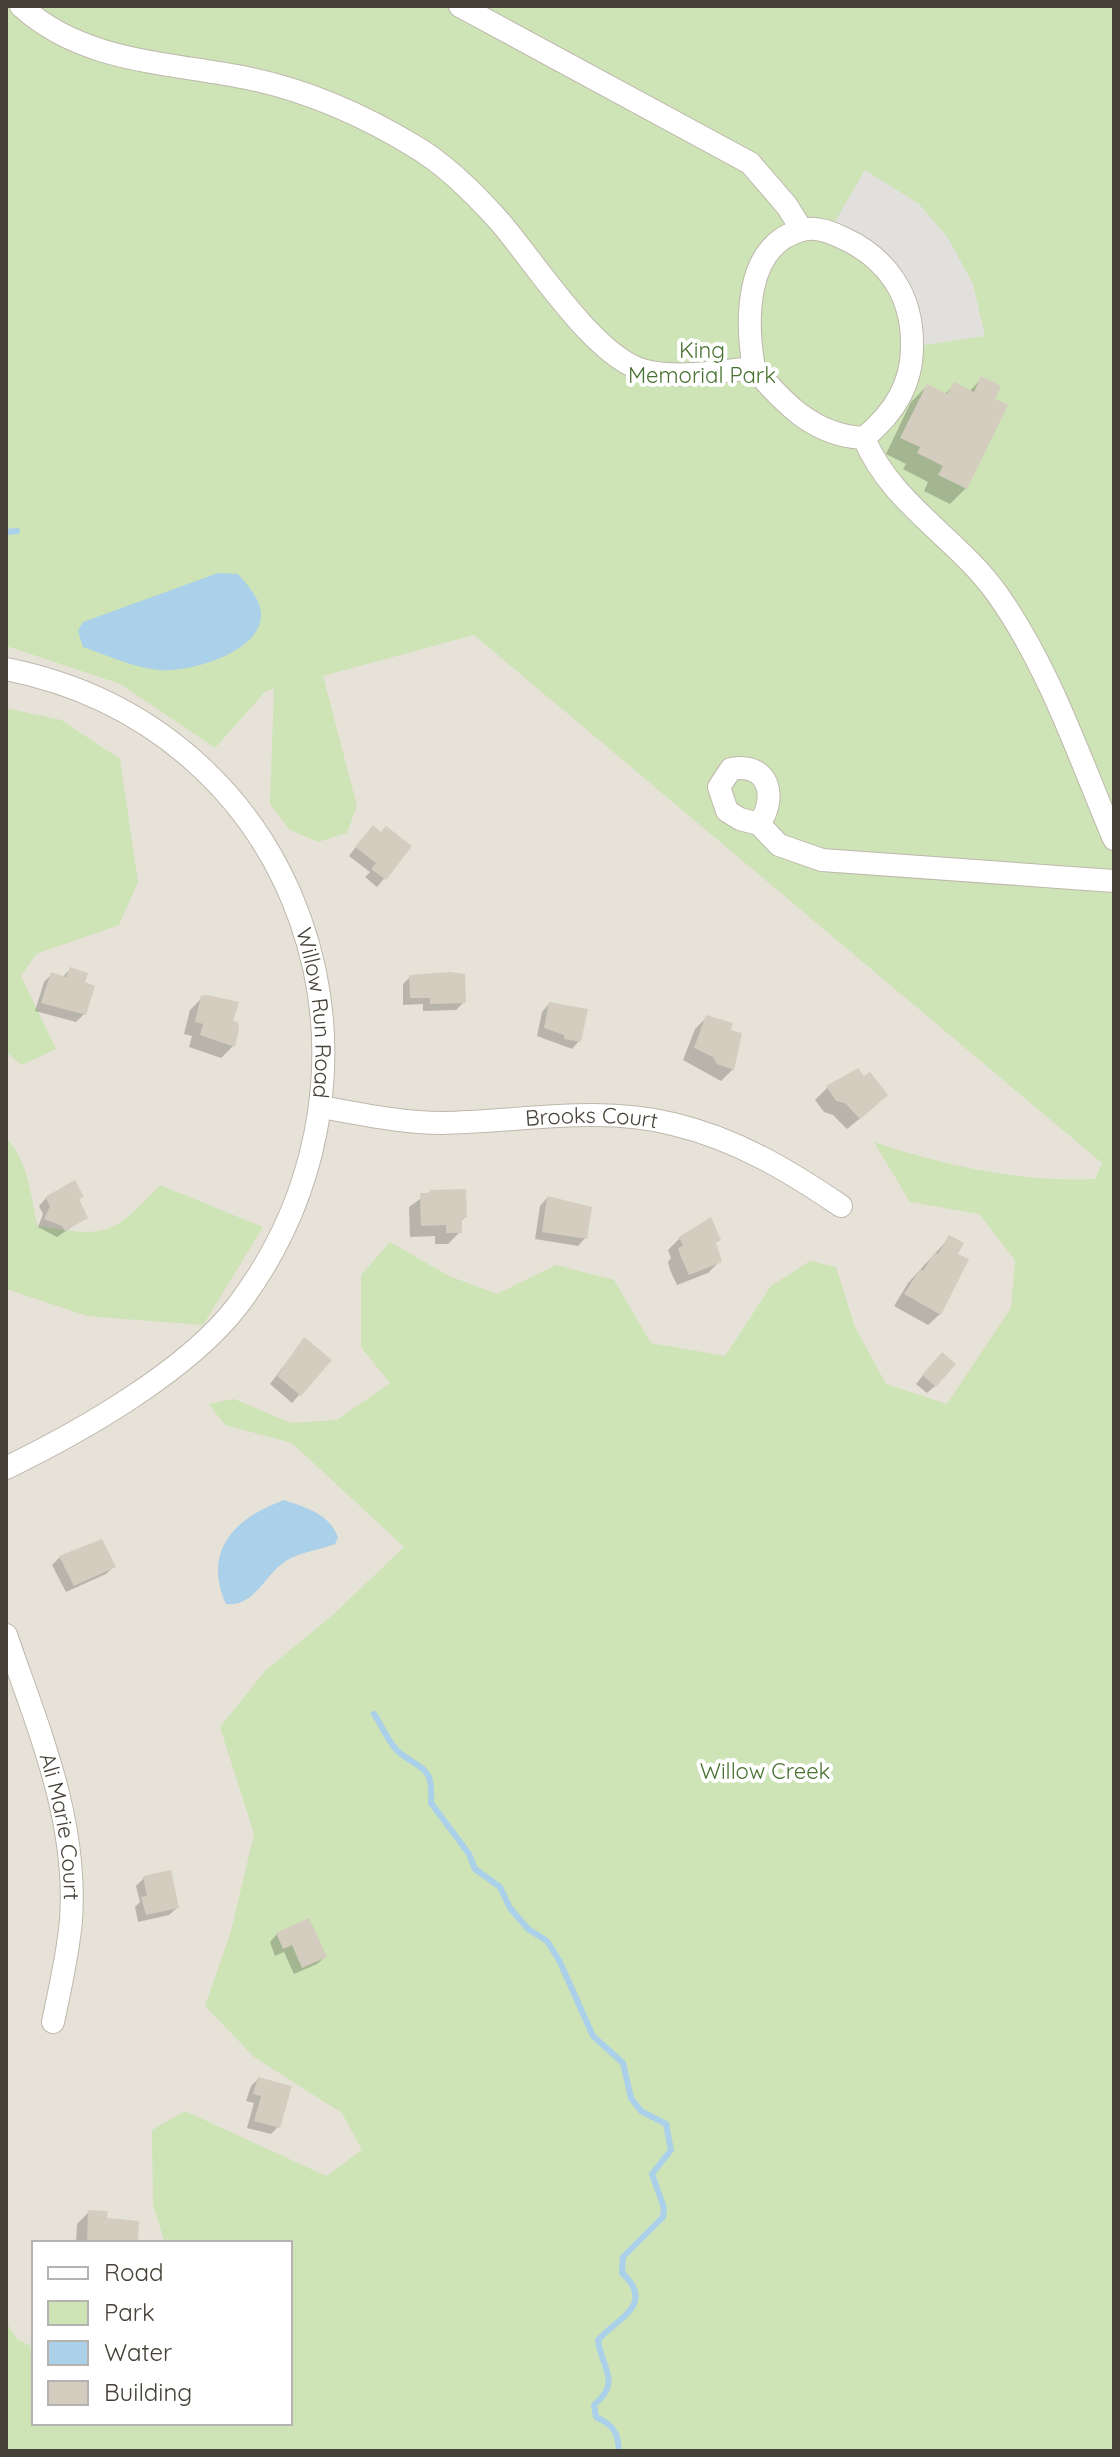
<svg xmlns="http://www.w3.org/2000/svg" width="1120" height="2457" viewBox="0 0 1120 2457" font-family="Quicksand,sans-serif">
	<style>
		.residential { fill: #e6e2d8 }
		.green { fill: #cee3b6 }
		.parking { fill: #e2e0dd }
		.water { fill: #abd0ea }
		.shadow { fill: #0003 }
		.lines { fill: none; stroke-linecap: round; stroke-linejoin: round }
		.stream { stroke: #abd0ea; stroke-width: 6 }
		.building { fill: #d3ccbf }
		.minor-casing { stroke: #beb8ac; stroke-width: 24 }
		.minor { stroke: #fff; stroke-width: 22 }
		.labels { text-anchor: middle; stroke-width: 8; stroke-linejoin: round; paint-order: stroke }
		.park-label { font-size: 22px; fill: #497230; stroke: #fff }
		.street-label { font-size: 22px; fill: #464138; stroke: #fff }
	</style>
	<rect width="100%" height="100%" fill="#f3f0e9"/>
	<polygon class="residential" points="474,634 1102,1162 981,1446 423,2154 290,2243 34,2243 34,2370 6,2360 6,646 120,684 215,748 266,691"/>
	<g class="green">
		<path d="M6 6H1114V2451H6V2322L18 2340 34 2347V2423H290V2243H165L153 2205 152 2130 185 2111 326 2176 362 2150 342 2113 254 2057 205 2006 231 1931 254 1834 220 1727 265 1671 335 1613 404 1547 292 1443 225 1425 209 1404 234 1399 291 1423 337 1420 390 1383 361 1347V1275L390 1242 449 1276 497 1294 556 1265 614 1280 651 1343 725 1356 771 1286 810 1261 836 1267 855 1327 886 1384 947 1404 1011 1308 1015 1260 979 1214 910 1202 874 1142C941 1165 1024 1183 1095 1179L1102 1163 474 635 323 676 357 806 347 833 318 842 290 830 270 804 274 689 266 691 215 748 120 684 6 646Z"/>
		<polygon points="6,708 61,720 120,759 138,882 119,925 36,954 21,976 56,1049 22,1065 6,1052"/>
		<path d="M6 1139C28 1157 31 1200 38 1226 109 1237 110 1237 160 1185L263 1227 203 1325 87 1316 6 1289Z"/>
	</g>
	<polygon class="parking" points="865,170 919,204 948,238 973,284 985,336 924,345 904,284 833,225"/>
	<g class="water">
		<path d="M218 573 238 574C248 585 262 601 261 617 259 653 188 673 159 670 135 668 106 655 83 647L78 631 83 622Z"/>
		<path d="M284 1500C307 1508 330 1514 338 1538L335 1544C320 1550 299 1552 286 1561 264 1575 254 1608 226 1604 202 1550 235 1518 284 1500Z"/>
	</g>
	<g class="shadow">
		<polygon points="981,379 966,488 950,504 924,491 928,482 903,469 906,464 886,454 911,402 927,386 944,395 954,385 969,392"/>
		<polygon points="365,835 410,847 377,887 365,877 370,872 349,856"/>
		<polygon points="70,969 84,1014 76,1022 35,1011 44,982 52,974 62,978"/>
		<polygon points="410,977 464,1002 456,1010 423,1011 423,1004 403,1005 403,984"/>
		<polygon points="202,998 230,1022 233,1046 221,1058 189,1047 192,1036 184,1034 190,1010"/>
		<polygon points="549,1004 579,1041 572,1049 537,1036 542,1012"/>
		<polygon points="707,1017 733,1069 721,1081 683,1060 695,1029"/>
		<polygon points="858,1071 874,1107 847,1129 833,1115 824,1112 815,1100 827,1088"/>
		<polygon points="430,1192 465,1217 460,1222 460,1232 448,1244 435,1244 435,1236 410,1237 409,1207"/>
		<polygon points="46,1198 77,1201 85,1218 57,1237 38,1227 43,1214 39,1206"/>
		<polygon points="547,1198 585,1238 578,1246 535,1239 540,1206"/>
		<polygon points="950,1237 956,1254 940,1314 928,1325 894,1306 908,1283"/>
		<polygon points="680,1238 714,1244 720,1261 708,1273 677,1285 670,1270 668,1262 671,1258 668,1250"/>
		<polygon points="304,1339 329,1360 292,1403 270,1384"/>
		<polygon points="934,1362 935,1386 927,1393 916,1384"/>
		<polygon points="60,1557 114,1566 106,1574 66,1592 52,1565"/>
		<polygon points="144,1878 177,1908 169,1915 138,1922 135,1907 140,1902 136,1886"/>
		<polygon points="277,1934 325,1957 317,1964 294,1974 284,1952 275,1956 270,1942"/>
		<polygon points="258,2079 278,2127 271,2134 247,2128 254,2103 246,2101 251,2086"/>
		<polygon points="89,2212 136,2243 76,2243 77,2224"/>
	</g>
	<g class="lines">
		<g class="stream">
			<polyline points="6,532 17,531"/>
			<path d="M374 1714C382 1725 389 1745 400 1753 425 1772 433 1767 431 1803L469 1854 475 1869 500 1887 510 1908 528 1929 547 1941 559 1960 593 2036 623 2063 631 2098 641 2111 666 2124 671 2150 652 2174 664 2208 663 2217 623 2257 622 2273C656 2304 618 2318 598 2340 602 2370 622 2381 594 2405L596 2417C613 2425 618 2432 619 2451"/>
		</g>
	</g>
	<g class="building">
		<polygon points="981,376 1001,386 995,399 1008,405 967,489 938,475 943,466 917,453 920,447 900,438 927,384 947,394 954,382 974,392"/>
		<polygon points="373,825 381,832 386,826 412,846 386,880 371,869 376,863 355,847"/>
		<polygon points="70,967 88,973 85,982 95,986 86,1015 41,1003 51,972 66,977"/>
		<polygon points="450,972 465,974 466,1003 430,1004 430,998 410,998 409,975"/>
		<polygon points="208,995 239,1002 233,1021 238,1022 239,1029 235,1047 200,1035 203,1024 195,1022 201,996"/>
		<polygon points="549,1002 588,1009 581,1042 564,1039 564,1035 544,1028"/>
		<polygon points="706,1015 733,1023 731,1030 742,1033 734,1070 717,1064 713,1057 694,1048"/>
		<polygon points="858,1068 864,1076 870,1072 888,1095 860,1119 845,1103 836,1101 826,1086"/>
		<polygon points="75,1180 84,1197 79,1199 88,1218 65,1231 62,1226 44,1219 50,1206 45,1197"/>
		<polygon points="466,1189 467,1218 462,1218 462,1233 446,1233 446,1225 421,1226 420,1193 430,1193 430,1190"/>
		<polygon points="547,1196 592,1207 587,1239 542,1232"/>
		<polygon points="711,1217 721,1240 716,1243 722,1262 689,1275 681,1257 678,1248 683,1246 679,1237"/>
		<polygon points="949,1235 964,1243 958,1254 969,1259 941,1315 904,1294 920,1269 923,1271 934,1253 938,1254"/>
		<polygon points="304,1337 332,1360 301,1396 277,1376"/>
		<polygon points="942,1352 956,1364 936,1387 922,1375"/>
		<polygon points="102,1539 116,1567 74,1586 59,1556"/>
		<polygon points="171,1870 179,1908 146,1915 141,1897 147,1896 143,1876"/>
		<polygon points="309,1918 327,1957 302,1968 292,1945 283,1949 276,1933"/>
		<polygon points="258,2077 292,2086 280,2128 254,2121 261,2096 253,2094"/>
		<polygon points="88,2210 108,2211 107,2218 139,2221 138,2243 87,2243"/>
	</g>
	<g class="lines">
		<defs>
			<g id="minor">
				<path d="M21 6C83 63 169 62 247 78 306 90 363 115 414 146 445 164 476 195 500 222 534 261 596 360 646 371 680 379 719 371 754 368 784 404 815 436 864 438"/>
				<polyline points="460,6 750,163 787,206 802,230"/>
				<path d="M754 368C746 322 744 245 802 230 815 226 831 232 843 238 887 258 912 295 912 343 913 384 894 413 864 438 891 504 958 538 998 595 1050 669 1079 757 1114 839"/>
				<path id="s1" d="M6 669C304 728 416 1068 238 1305 188 1371 80 1432 6 1468"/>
				<path d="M759 824C778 797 769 762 731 769L719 787 727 811 740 819 759 824 779 845 822 860 1114 881"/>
				<path id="s2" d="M321 1107C361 1114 402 1123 442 1123 519 1122 597 1105 673 1124 736 1139 788 1170 841 1206"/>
				<path id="s3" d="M6 1635C38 1728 78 1820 71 1920 68 1955 60 1988 53 2022"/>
			</g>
		</defs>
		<use href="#minor" class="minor-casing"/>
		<use href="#minor" class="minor"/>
	</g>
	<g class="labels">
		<g class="park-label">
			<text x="702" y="358">King<tspan x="702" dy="25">Memorial Park</tspan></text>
			<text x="765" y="1779">Willow Creek</text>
		</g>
		<g class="street-label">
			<text dy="8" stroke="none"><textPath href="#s1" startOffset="500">Willow Run Road</textPath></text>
			<text dy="8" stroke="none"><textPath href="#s2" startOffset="272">Brooks Court</textPath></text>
			<text dy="8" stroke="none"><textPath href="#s3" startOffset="200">Ali Marie Court</textPath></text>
		</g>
	</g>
	<rect width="1120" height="2457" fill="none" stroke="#464138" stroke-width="16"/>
	<rect x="32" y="2241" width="260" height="184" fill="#ffffff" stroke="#b5b3af" stroke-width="2"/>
	<rect x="48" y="2267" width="40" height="12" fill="#ffffff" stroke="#b5b3af" stroke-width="2"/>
	<text x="104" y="2281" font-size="24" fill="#464138">Road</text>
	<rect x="48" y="2301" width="40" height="24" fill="#cee3b6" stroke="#b5b3af" stroke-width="2"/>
	<text x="104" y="2321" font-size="24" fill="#464138">Park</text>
	<rect x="48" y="2341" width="40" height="24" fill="#abd0ea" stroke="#b5b3af" stroke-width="2"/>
	<text x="104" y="2361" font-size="24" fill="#464138">Water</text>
	<rect x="48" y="2381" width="40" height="24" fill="#d3ccbf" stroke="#b5b3af" stroke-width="2"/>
	<text x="104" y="2401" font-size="24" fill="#464138">Building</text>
</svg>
